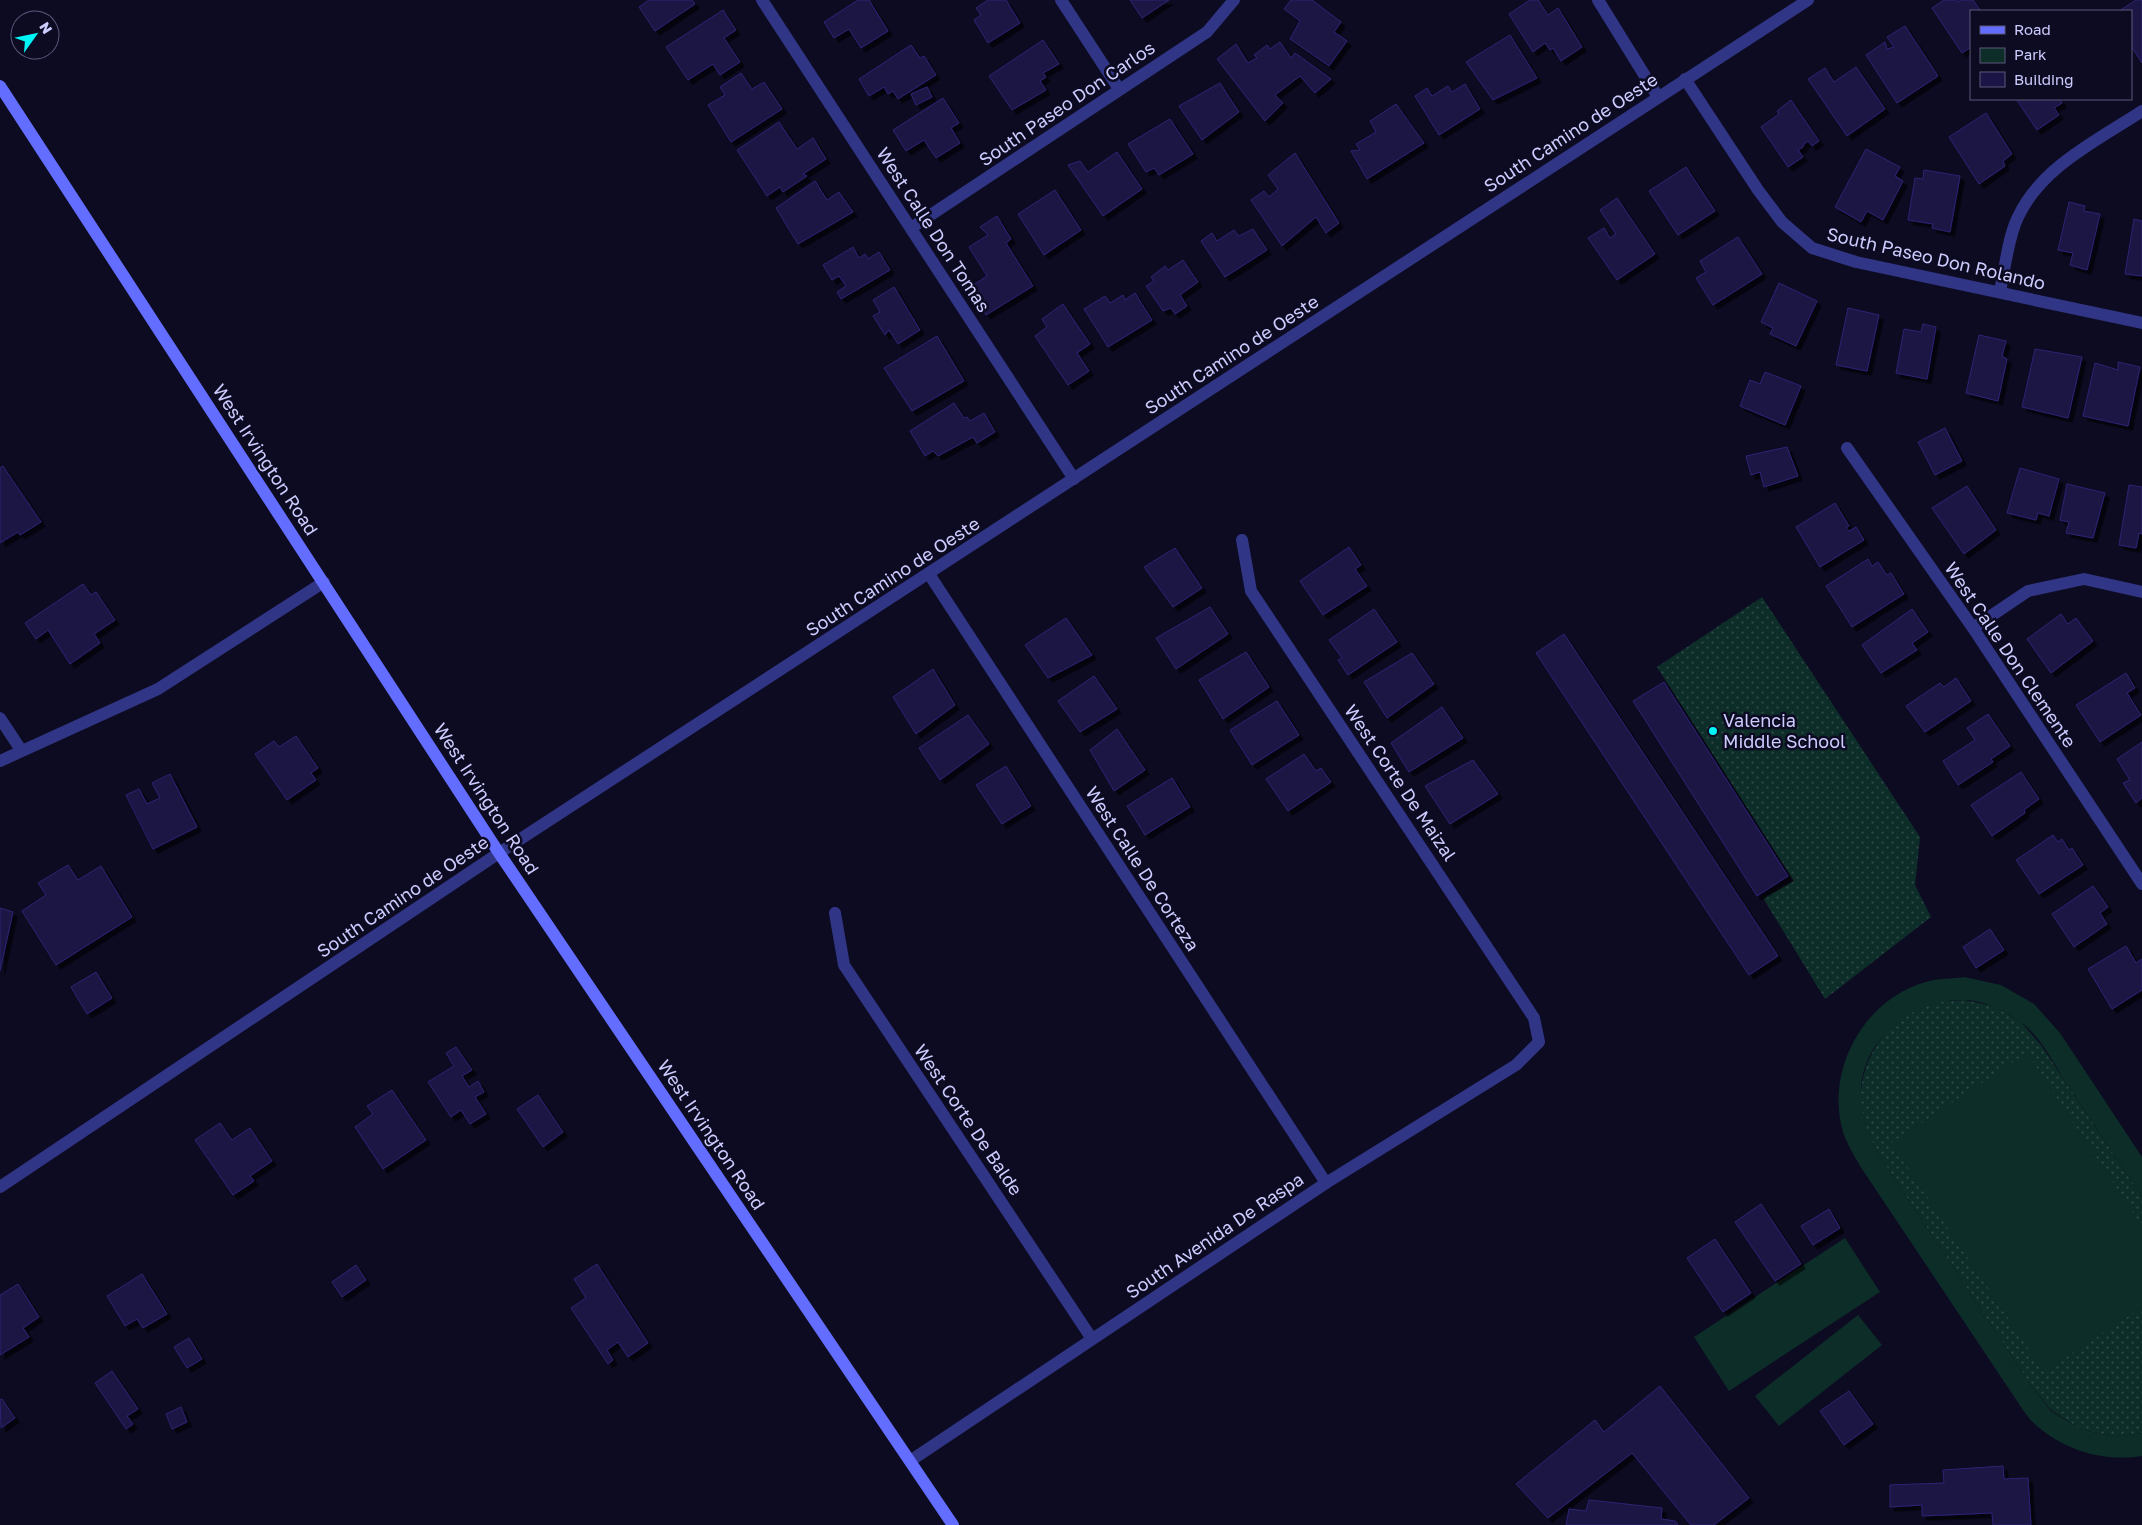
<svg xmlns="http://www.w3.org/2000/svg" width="2142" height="1525" viewBox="0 0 2142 1525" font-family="'Golos Text',sans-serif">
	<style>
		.grass { fill: url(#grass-dots) }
		.park { fill: #0d2d29 }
		.building { fill: #1a1545; stroke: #2d2474; filter: url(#shadow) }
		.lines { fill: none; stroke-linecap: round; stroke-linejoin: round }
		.minor { stroke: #313586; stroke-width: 12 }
		.tertiary { stroke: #313586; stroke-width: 12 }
		.secondary { stroke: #636dff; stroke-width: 12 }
		.poi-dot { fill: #00f5f7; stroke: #0d0b22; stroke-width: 2 }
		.labels { text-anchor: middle; stroke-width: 5; stroke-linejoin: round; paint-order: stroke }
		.street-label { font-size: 18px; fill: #cdccff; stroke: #0d0b22 }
		.poi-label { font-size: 18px; fill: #cdccff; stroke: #0d0b22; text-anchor: start }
	</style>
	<defs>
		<pattern id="grass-dots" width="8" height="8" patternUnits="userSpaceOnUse" patternTransform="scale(1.25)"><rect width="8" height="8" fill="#0d2d29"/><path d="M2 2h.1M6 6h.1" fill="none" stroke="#2f4a49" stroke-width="1.8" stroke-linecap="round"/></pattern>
		<filter id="shadow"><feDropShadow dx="4.5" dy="4.5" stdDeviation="0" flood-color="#0009"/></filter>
	</defs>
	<rect width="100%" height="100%" fill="#0d0b22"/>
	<g class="grass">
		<polygon points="1762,597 1920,837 1915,885 1931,917 1825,999 1763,898 1794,881 1657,667"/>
		<path d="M1964 1000 1994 1006 2021 1022 2041 1045 2142 1197V1433L2114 1437 2080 1429 2051 1410 2030 1384 1877 1152C1873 1143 1867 1133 1864 1124 1850 1073 1882 1016 1933 1003 1943 1000 1954 1001 1964 1000Z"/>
	</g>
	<g class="park">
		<path d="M1964 977 2001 985 2034 1004 2060 1033 2142 1157V1197C2116 1158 2091 1120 2065 1081 2053 1062 2038 1033 2019 1021 2003 1010 1983 1000 1963 1000 1912 998 1860 1041 1861 1094 1861 1116 1868 1133 1877 1152L2030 1384 2051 1411 2080 1429 2114 1437 2142 1433V1456C2104 1462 2066 1451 2037 1426 2027 1418 2020 1405 2013 1395L1860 1166C1854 1155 1847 1144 1843 1132 1825 1070 1864 999 1926 982 1938 978 1952 979 1964 977Z"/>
		<polygon points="2027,1053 2142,1226 2142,1307 2044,1372 1891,1143"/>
		<polygon points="1845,1238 1880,1292 1729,1391 1694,1337"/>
		<polygon points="1858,1315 1882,1345 1779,1426 1755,1396"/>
	</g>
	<g class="building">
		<polygon points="649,0 692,0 695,4 655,31 639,7"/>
		<polygon points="858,0 869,0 888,31 861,48 849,29 834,38 824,22"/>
		<polygon points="988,0 1006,0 1020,23 988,43 974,20 981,15 976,8"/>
		<polygon points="1130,0 1169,0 1142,18"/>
		<polygon points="1291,0 1312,0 1341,22 1334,32 1347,41 1329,66 1290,39 1300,21 1284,9"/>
		<polygon points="1530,0 1538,0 1548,15 1558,8 1582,47 1561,61 1553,48 1550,50 1545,43 1533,52 1509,14"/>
		<polygon points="1944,0 1956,0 1958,2 1961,0 1973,0 1981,11 1971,11 1971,47 1962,53 1932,8"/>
		<polygon points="2136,0 2142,0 2142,63 2131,46 2131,11 2119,11"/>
		<polygon points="723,10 736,30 724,38 740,62 720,75 713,64 688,80 666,47"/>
		<polygon points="1905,26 1938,76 1897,103 1866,55 1885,42 1887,49 1894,47 1887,37"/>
		<polygon points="1510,35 1537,78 1493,100 1466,62"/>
		<polygon points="1043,40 1059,64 1043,73 1046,77 1040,81 1046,90 1012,110 989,76"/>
		<polygon points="1280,42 1291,58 1295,53 1331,79 1315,93 1300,76 1275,95 1283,103 1265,121 1217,59 1236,44 1248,63 1257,58 1254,55 1267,45 1270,49"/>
		<polygon points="911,45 920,58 924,56 936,75 898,99 893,91 888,94 884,87 869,96 859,79"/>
		<polygon points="1856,67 1885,109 1847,136 1808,79 1825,68 1834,82"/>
		<polygon points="741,73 752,89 764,82 782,109 731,142 708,105 725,95 720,87"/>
		<polygon points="1220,83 1239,112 1202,140 1179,106"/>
		<polygon points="1465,84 1480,109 1439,135 1415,96 1427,88 1432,96 1448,86 1452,92"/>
		<polygon points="927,87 932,97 916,105 911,94"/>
		<polygon points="943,98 959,123 951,128 960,143 936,158 924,140 906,151 893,130"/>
		<polygon points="2016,99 2060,99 2062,103 2054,108 2059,115 2037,130"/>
		<polygon points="1791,100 1819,141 1812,146 1808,141 1804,144 1803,147 1798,150 1803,157 1788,167 1761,127 1779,114 1777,111"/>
		<polygon points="1396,104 1424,143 1367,179 1351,151 1360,150 1356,144 1376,132 1370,121"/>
		<polygon points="1986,113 2012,154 2003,161 2005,166 1979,184 1949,137"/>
		<polygon points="1170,119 1193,154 1159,175 1154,168 1146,172 1128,144"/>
		<polygon points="779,122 797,149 813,138 826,159 803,174 807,176 783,192 780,187 767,196 737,150"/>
		<polygon points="1866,149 1900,167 1895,176 1903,181 1883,220 1867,211 1861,222 1835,207"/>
		<polygon points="1117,152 1142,189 1103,216 1068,165 1080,161 1088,172"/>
		<polygon points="1295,153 1339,223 1326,233 1316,217 1282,246 1251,200 1264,191 1269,197 1278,189 1268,175"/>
		<polygon points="1686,167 1715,211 1678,235 1649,191"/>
		<polygon points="1924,170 1960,176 1950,232 1932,228 1933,224 1908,220 1915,178 1923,179"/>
		<polygon points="815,181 827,200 839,192 853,212 798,244 776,208"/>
		<polygon points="1055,190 1081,230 1044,255 1018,214"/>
		<polygon points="1617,198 1655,254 1617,280 1588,238 1604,228 1610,238 1616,234 1600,210"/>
		<polygon points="2069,202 2085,206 2084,211 2100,214 2087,270 2070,265 2073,253 2058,250"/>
		<polygon points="997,216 1011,239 1006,243 1033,286 986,315 969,288 987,276 969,247 988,235 980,227"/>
		<polygon points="2134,219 2142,221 2142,276 2125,274"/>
		<polygon points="1253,229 1267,250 1225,277 1201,241 1212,233 1217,241 1234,230 1239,236"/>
		<polygon points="1738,237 1762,274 1713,305 1696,278 1706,272 1700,261"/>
		<polygon points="853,247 859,258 865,254 868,259 879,252 890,270 841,299 837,292 846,286 839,276 832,280 823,265"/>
		<polygon points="1183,260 1198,282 1180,295 1187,306 1175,314 1171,308 1163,311 1146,286 1154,281 1151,277 1165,266 1168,270"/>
		<polygon points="1779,283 1817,301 1796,346 1770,334 1773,328 1761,322"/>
		<polygon points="894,287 920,330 898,344 889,330 885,335 873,316 880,312 873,300"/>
		<polygon points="1135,293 1152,320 1108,347 1084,309 1105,296 1110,303 1123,295 1125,300"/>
		<polygon points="1063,304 1090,344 1077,353 1089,371 1068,385 1035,336 1047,327 1042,319"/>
		<polygon points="1848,308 1879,315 1867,371 1836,365"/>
		<polygon points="1923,324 1936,327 1927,379 1896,373 1904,329 1921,332"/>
		<polygon points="1979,335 2006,341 2002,356 2007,359 1998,401 1966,393"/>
		<polygon points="937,336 964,381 912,411 884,368"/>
		<polygon points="2035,349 2082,357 2068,418 2022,407"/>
		<polygon points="2118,362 2140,367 2128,426 2083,416 2095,363 2118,370"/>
		<polygon points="1765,372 1801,386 1785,425 1740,406 1750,380 1760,384"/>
		<polygon points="954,403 964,418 967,417 970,421 984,413 995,432 977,443 973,437 938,456 933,451 925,456 910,431"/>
		<polygon points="1945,428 1962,461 1935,475 1918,442"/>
		<polygon points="1787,447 1798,476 1764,487 1760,472 1751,475 1746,456"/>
		<polygon points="3,466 41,522 20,535 18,532 0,543 0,468"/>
		<polygon points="2020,468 2059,479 2049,516 2038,513 2036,520 2007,513"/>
		<polygon points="2067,484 2105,493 2093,538 2066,533 2069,522 2060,520"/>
		<polygon points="2129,485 2142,487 2142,534 2139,533 2136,548 2119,545"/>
		<polygon points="1967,486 1996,530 1964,554 1932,508"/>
		<polygon points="1835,503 1849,526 1846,528 1849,531 1856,527 1864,540 1820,567 1796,527"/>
		<polygon points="1349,547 1361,565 1355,569 1367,586 1323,615 1300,581"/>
		<polygon points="1175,548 1202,588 1173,607 1144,567"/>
		<polygon points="1868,559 1872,566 1878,562 1887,575 1891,573 1904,594 1852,627 1826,586"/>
		<polygon points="83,584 91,595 96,592 115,620 94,634 100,643 70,664 48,630 36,639 25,623"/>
		<polygon points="1210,607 1228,634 1176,669 1156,638"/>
		<polygon points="1374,609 1397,642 1348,675 1338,660 1342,658 1329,640"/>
		<polygon points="1912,609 1928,632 1912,643 1917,650 1881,673 1862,645"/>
		<polygon points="2061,614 2068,624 2076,618 2093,641 2051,673 2027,639"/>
		<polygon points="1066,618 1092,655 1048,678 1025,645"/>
		<polygon points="1564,634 1778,956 1749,975 1536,653"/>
		<polygon points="1246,652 1269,687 1223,719 1199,680"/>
		<polygon points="1412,653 1434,684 1387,718 1364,682"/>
		<polygon points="933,669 955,705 916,734 893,697"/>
		<polygon points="2126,673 2135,688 2127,693 2141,715 2100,742 2076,705"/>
		<polygon points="1094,676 1117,709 1080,732 1058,701"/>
		<polygon points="1956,678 1971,701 1925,732 1906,706 1940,683 1944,687"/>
		<polygon points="1664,682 1788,876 1757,896 1633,701"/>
		<polygon points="1277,701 1299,735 1252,765 1230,730"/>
		<polygon points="1442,707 1463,738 1409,772 1391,743"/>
		<polygon points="1988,714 2010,746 1991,759 1993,762 1958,785 1943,761 1975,740 1967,728"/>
		<polygon points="968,715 989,744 940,780 919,748"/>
		<polygon points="1117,729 1145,770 1114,791 1090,750"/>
		<polygon points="296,736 318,768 311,773 316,780 287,800 255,754 274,741 279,747"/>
		<polygon points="2142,742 2142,798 2136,803 2123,783 2130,780 2117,759"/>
		<polygon points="1304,754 1316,771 1321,768 1331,782 1288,811 1266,779"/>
		<polygon points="1473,760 1498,794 1450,824 1425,786"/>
		<polygon points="1006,766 1031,806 1002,824 976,785"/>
		<polygon points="2021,772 2039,799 2024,810 2025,813 1992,836 1971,805"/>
		<polygon points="170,774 197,827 153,849 126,795 139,789 147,804 160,798 152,783"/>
		<polygon points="1172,778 1190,807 1145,835 1127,806"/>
		<polygon points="2053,835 2058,842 2062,839 2069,850 2072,848 2083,865 2039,894 2016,860"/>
		<polygon points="68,865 78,880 101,866 132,917 56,965 22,911 46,895 38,883"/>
		<polygon points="2093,886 2108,907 2100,913 2107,924 2074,947 2052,914"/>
		<polygon points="0,908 13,912 0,971"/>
		<polygon points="1990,929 2004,950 1976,968 1963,947"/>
		<polygon points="2126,946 2136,963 2142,959 2142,990 2112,1009 2088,969"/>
		<polygon points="96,972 112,998 87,1014 71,987"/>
		<polygon points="456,1047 472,1070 462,1076 469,1087 478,1081 484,1092 475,1097 486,1114 470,1124 461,1110 451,1117 428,1082 454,1066 446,1053"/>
		<polygon points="392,1090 426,1140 383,1169 355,1127 373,1114 367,1106"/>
		<polygon points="538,1095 563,1132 543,1147 517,1109"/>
		<polygon points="220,1123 232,1140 250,1128 272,1161 250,1176 254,1181 233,1195 195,1140"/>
		<polygon points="1761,1204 1801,1264 1775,1281 1735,1222"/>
		<polygon points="1829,1209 1840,1228 1813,1245 1801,1226"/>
		<polygon points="1715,1239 1751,1293 1723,1312 1687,1258"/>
		<polygon points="597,1264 648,1343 628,1357 618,1342 607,1350 613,1360 608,1364 571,1308 586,1298 574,1279"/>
		<polygon points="356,1265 366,1280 342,1297 332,1282"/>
		<polygon points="142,1274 167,1314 143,1328 137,1319 125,1326 107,1296"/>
		<polygon points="18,1284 39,1317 23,1328 29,1337 0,1355 0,1295"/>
		<polygon points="189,1338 202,1359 187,1368 174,1347"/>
		<polygon points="112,1371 138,1409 127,1416 133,1424 126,1429 95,1383"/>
		<polygon points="1660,1386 1749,1498 1714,1525 1691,1525 1632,1453 1548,1518 1516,1484 1595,1420 1604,1432"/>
		<polygon points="1849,1391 1873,1424 1844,1445 1820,1411"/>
		<polygon points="2,1399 15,1418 1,1428 0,1400"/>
		<polygon points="181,1407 187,1422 172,1429 166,1414"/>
		<polygon points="2003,1466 2004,1479 2028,1478 2031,1525 1993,1525 1992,1513 1922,1516 1922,1505 1890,1507 1890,1485 1944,1483 1943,1470"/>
		<polygon points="1589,1500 1662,1508 1661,1519 1675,1521 1678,1525 1566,1525 1569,1509 1586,1511"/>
	</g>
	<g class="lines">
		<g class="minor">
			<polyline points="762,0 1074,479"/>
			<polyline points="1061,0 1119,89"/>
			<polyline points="1598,0 1658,97"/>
			<polyline points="1685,79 1758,190 1782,222 1812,248 1856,262 2142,323"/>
			<polyline points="911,228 1207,32 1234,0"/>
			<path d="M2000 291C2005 269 2008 237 2018 217 2041 167 2098 140 2142 111"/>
			<polyline points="1847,448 1973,628 2142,884"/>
			<polyline points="929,574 1326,1183"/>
			<polyline points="1973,628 2028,591 2084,579 2142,592"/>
			<polyline points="0,718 21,750"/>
			<polyline points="0,761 158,689 324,582"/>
			<polyline points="835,913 844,965 1092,1339"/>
			<polyline points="910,1461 1326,1183 1516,1065 1539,1042 1534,1018 1251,591 1242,540"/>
		</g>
		<polyline class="tertiary" points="0,1187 499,853 1808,0"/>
		<polyline class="secondary" points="0,86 499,853 953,1525"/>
	</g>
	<circle class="poi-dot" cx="1713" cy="731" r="5"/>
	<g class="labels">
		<g class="street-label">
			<text transform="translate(1067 104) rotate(-34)" y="6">South Paseo Don Carlos</text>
			<text transform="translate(1571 133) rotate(-33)" y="6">South Camino de Oeste</text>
			<text transform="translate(933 230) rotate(57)" y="6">West Calle Don Tomas</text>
			<text transform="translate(1936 259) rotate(13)" y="6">South Paseo Don Rolando</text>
			<text transform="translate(1232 355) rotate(-33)" y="6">South Camino de Oeste</text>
			<text transform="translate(265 460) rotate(57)" y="6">West Irvington Road</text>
			<text transform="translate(893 577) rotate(-33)" y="6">South Camino de Oeste</text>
			<text transform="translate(2010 655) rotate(56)" y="6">West Calle Don Clemente</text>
			<text transform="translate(1400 783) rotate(56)" y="6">West Corte De Maizal</text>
			<text transform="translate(486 799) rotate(57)" y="6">West Irvington Road</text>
			<text transform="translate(1142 869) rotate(57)" y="6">West Calle De Corteza</text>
			<text transform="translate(403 897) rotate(-34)" y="6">South Camino de Oeste</text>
			<text transform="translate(968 1120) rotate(56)" y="6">West Corte De Balde</text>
			<text transform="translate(711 1135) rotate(56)" y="6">West Irvington Road</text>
			<text transform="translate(1215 1236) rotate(-34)" y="6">South Avenida De Raspa</text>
		</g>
		<g class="poi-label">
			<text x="1723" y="727">Valencia<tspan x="1723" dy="21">Middle School</tspan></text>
		</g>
	</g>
	<rect x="1970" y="10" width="162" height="90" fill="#0d0b22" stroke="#5a587a"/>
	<rect x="1980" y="26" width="25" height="8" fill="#636dff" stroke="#5a587a"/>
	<text x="2014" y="35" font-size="15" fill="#cdccff">Road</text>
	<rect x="1980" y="48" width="25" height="15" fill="#0d2d29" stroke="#5a587a"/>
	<text x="2014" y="60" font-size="15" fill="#cdccff">Park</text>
	<rect x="1980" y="72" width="25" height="15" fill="#1a1545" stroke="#5a587a"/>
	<text x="2014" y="85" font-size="15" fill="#cdccff">Building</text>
	<g transform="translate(35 35) rotate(57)"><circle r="24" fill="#0d0b22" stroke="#5a587a"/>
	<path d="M0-4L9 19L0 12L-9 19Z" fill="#00f5f7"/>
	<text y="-8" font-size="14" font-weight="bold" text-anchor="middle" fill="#cdccff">N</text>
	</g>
</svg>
